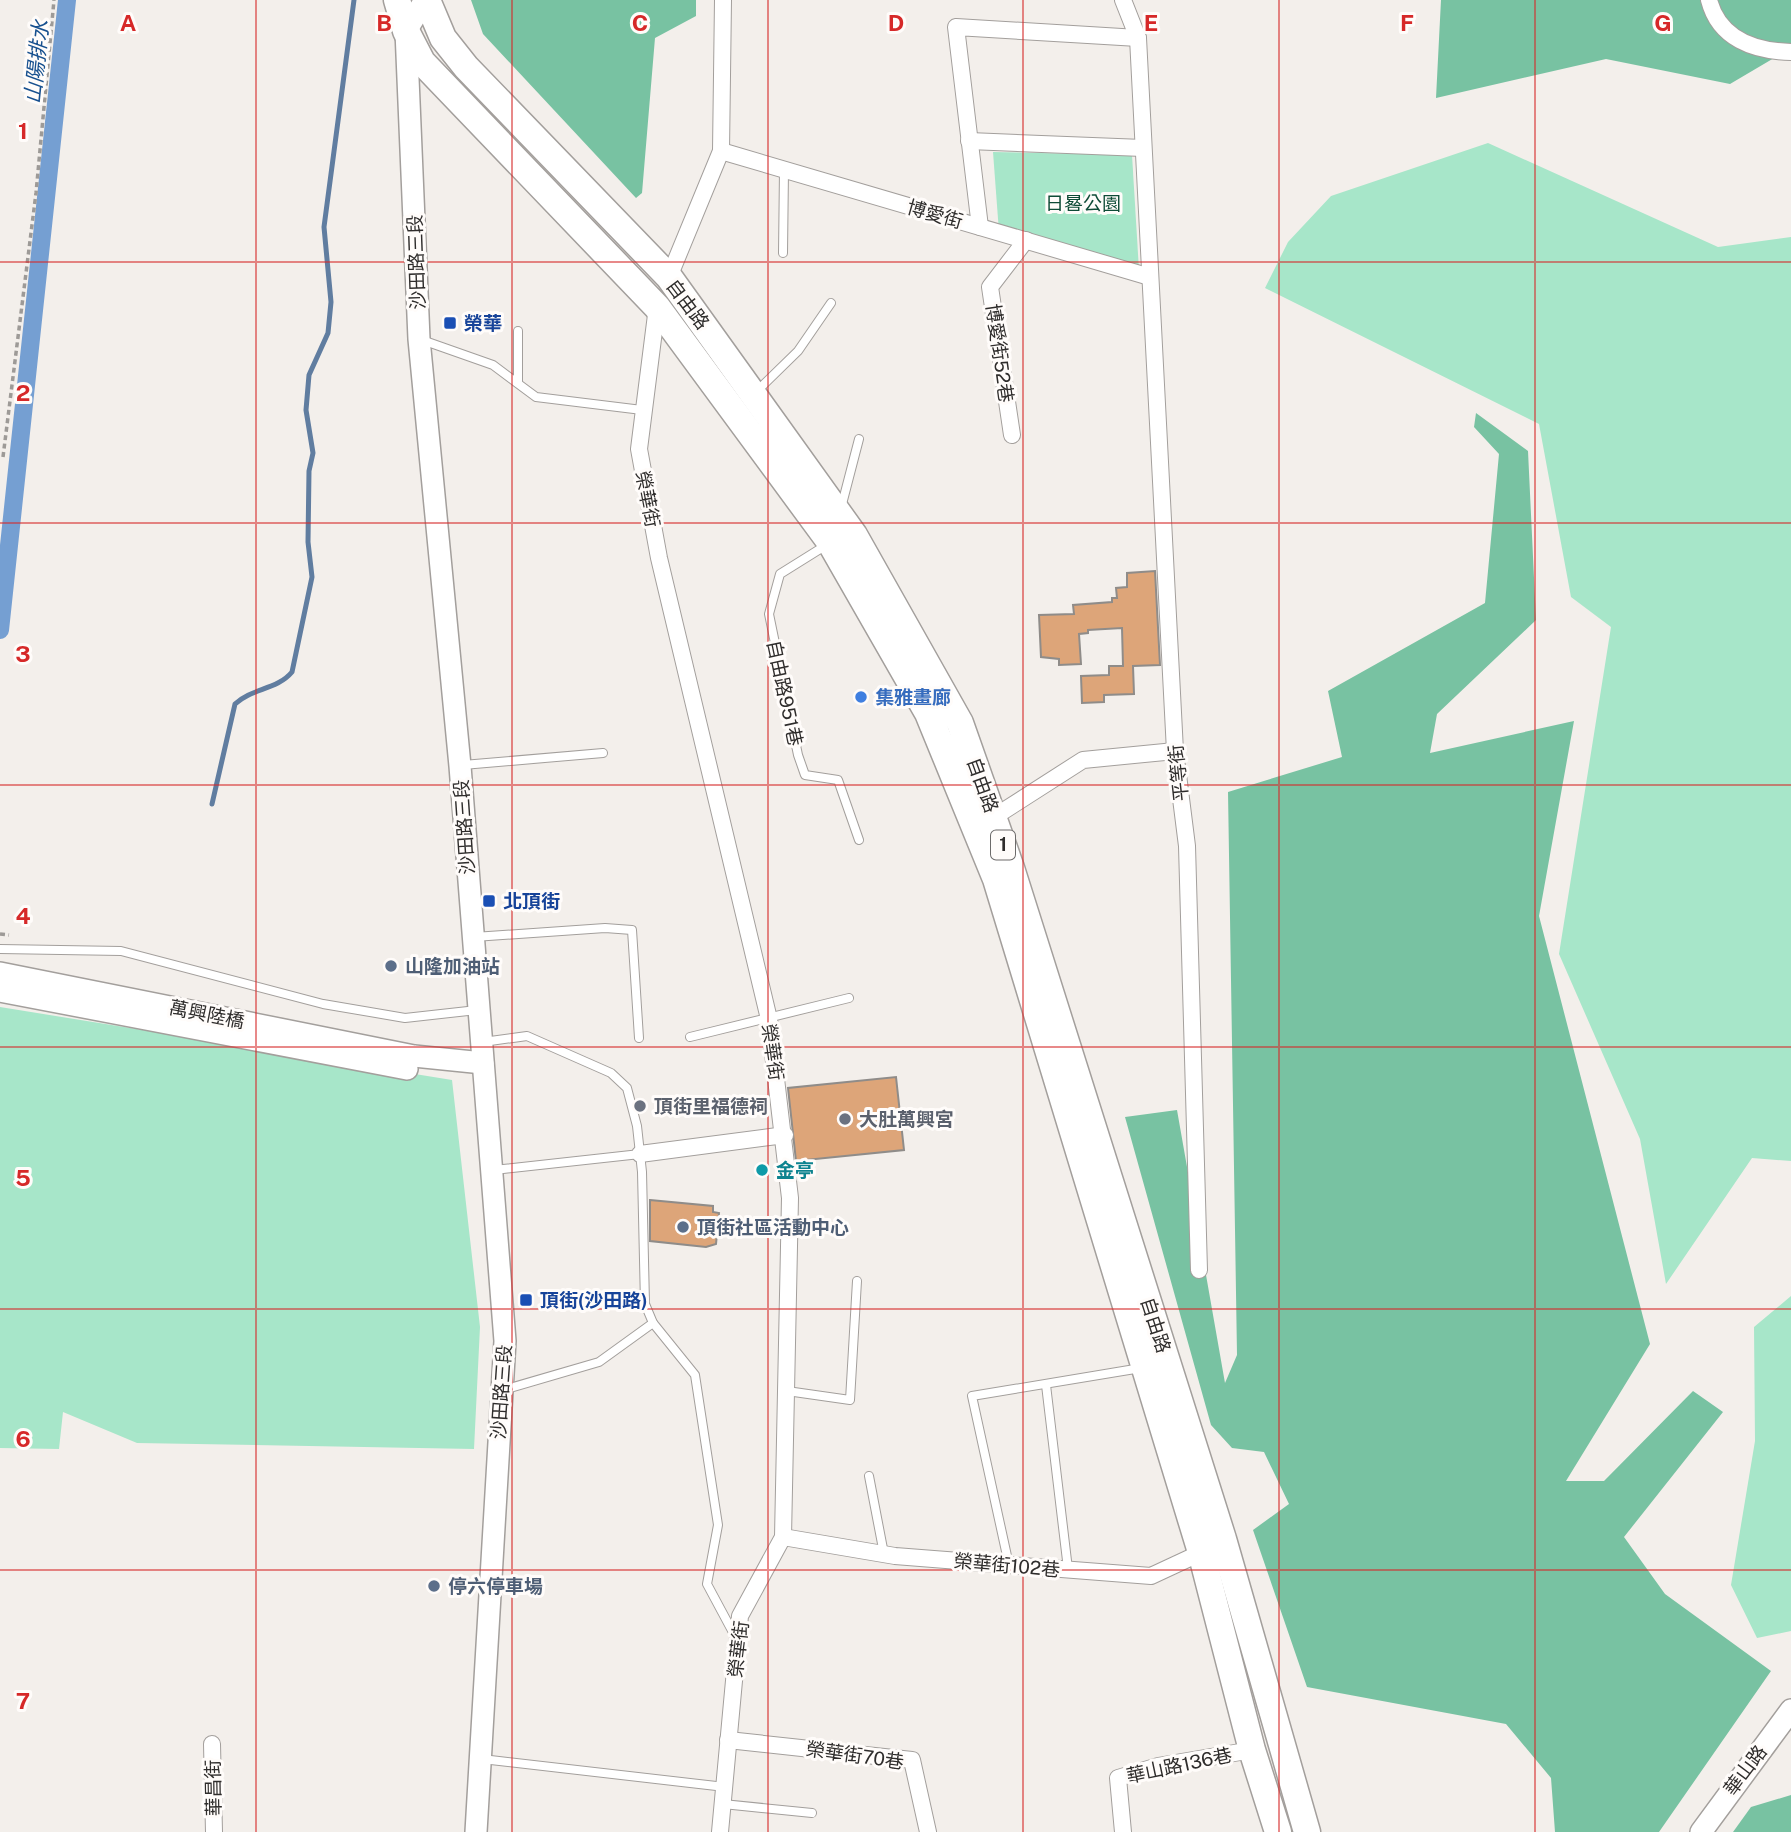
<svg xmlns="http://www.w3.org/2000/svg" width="1791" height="1832" viewBox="0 0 1791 1832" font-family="'Public Sans','Noto Sans TC',sans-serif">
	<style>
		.green { fill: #a7e6c9 }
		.forest { fill: #78c2a2 }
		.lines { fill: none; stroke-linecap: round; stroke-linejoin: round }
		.stream { stroke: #607da0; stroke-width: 5 }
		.canal { stroke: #759fd2; stroke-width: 18 }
		.building { fill: #dda579; stroke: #8f8c89; stroke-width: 2 }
		.service-casing { stroke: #a39f9c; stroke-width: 10 }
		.minor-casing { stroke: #a39f9c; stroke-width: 18 }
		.tertiary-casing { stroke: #a39f9c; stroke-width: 24 }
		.primary-casing { stroke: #a39f9c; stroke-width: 29 }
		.path { stroke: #9d9a97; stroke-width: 3.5; stroke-dasharray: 5 3.5; stroke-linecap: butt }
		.service { stroke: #fff; stroke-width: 8 }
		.minor { stroke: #fff; stroke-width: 16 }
		.tertiary { stroke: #fff; stroke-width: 21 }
		.primary { stroke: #fff; stroke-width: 26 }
		.grid { fill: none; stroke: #d62828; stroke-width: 2; stroke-opacity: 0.55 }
		.transit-dot { fill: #1a4fb4; stroke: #fffcfa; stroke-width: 2.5 }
		.shop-dot { fill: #3f7fe0; stroke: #fffcfa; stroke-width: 2.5 }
		.service-dot { fill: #5c6f8a; stroke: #fffcfa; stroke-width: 2.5 }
		.worship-dot { fill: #6b7280; stroke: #fffcfa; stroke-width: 2.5 }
		.culture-dot { fill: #0f9aa8; stroke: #fffcfa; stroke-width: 2.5 }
		.labels { text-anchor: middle; stroke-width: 6; stroke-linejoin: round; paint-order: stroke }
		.shield { fill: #fffcfa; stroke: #6d6b6a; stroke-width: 2 }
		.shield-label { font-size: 18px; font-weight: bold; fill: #2f2d2c }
		.park-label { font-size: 19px; fill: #0e4b36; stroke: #fffcfa }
		.street-label { font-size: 19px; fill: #2f2d2c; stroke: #fffcfa }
		.transit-label { font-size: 19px; font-weight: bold; fill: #164399; stroke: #fffcfa; text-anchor: start }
		.shop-label { font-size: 19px; font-weight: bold; fill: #366cbe; stroke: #fffcfa; text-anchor: start }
		.service-label { font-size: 19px; font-weight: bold; fill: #4e5e75; stroke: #fffcfa; text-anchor: start }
		.worship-label { font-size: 19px; font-weight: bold; fill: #5b616d; stroke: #fffcfa; text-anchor: start }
		.culture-label { font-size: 19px; font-weight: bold; fill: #0d838f; stroke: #fffcfa; text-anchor: start }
		.water-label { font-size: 21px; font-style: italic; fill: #17508f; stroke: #fffcfa }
		.grid-label { font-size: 23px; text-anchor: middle; font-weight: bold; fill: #d62828; stroke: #fffcfa; stroke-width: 6; stroke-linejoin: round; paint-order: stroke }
	</style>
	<rect width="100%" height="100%" fill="#f3efeb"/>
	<g class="green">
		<polygon points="1488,143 1718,247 1791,237 1791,1161 1752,1158 1666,1284 1640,1139 1559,954 1611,627 1571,597 1539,424 1265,288 1288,242 1331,196"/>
		<polygon points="993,152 1132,155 1139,270 999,232"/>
		<polygon points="0,1007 452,1080 480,1327 474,1449 137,1443 63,1412 59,1449 0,1448"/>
		<polygon points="1791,1296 1791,1631 1757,1638 1731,1585 1755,1441 1754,1327"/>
	</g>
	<g class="forest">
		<polygon points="471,0 696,0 696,16 655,38 642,193 636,198 483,34"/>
		<polygon points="1441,0 1791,0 1791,48 1730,84 1606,59 1436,98"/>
		<polygon points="1476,413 1528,451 1536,620 1437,714 1430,753 1574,721 1539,916 1650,1344 1566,1481 1604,1481 1693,1391 1723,1412 1624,1537 1665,1594 1771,1671 1659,1832 1555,1832 1551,1778 1506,1724 1307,1687 1253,1530 1289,1504 1264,1452 1232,1448 1211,1425 1125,1117 1177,1110 1225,1383 1237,1355 1228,792 1342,757 1328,691 1485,603 1499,454 1474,427"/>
		<polygon points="1791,1795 1791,1832 1733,1832 1751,1807"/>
	</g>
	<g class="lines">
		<path class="stream" d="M212 804 235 704C252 688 277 690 292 672L312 577 308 542 309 471 313 453 306 410 309 375 328 333 331 302 324 227 354 0"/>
		<polyline class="canal" points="0,630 67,0"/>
	</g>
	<g class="building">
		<polygon points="1155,571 1160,665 1133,666 1134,694 1104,695 1104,702 1082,703 1081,676 1109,675 1109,666 1123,666 1122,628 1088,630 1088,633 1079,634 1081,664 1059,665 1059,659 1041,657 1039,615 1074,614 1073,605 1112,602 1112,598 1117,598 1116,588 1127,587 1127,573"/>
		<polygon points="896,1077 904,1150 796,1161 788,1088"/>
		<polygon points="650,1200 713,1206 713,1212 719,1213 716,1244 706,1247 650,1241"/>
	</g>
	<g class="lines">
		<defs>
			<g id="service">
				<polyline points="783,253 784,170"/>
				<polyline points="518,331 518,383"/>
				<polyline points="422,340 493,365 536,397 642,410"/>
				<polyline points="757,391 798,351 831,303"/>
				<polyline points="841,508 859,439"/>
				<polyline points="828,544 780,574 769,614 798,755 805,775 838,780 859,840"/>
				<polyline points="463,765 603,753"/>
				<polyline points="474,937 605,928 632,930 639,1038"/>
				<polyline points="0,949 121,951 323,1004 405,1018 477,1010"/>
				<polyline points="690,1037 849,998"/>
				<polyline points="483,1042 527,1036 611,1073 627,1088 637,1126 642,1172 645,1304 653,1323 695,1375 718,1525 707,1584 736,1638"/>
				<polyline points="494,1170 640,1154"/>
				<polyline points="1046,1385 1068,1569"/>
				<polyline points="503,1390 599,1362 653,1323"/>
				<polyline points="787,1391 850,1400 857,1281"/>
				<polyline points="869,1476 884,1554"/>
				<polyline points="1009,1565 972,1396 1141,1368"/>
				<polyline points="482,1759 725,1787"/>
				<polyline points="723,1804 812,1813"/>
			</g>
			<g id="minor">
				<polyline points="1123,0 1138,38 1175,751 1187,846 1199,1270"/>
				<path d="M1709 0C1719 39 1754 51 1791 52"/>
				<polyline points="969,141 1143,148"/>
				<polyline points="721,151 1150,277"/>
				<polyline points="980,227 956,27 1138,38"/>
				<polyline points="667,282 721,151 723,0"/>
				<polyline points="657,307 639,449 659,558 769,1019 790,1198 783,1537 740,1616 720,1832"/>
				<polyline points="1012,435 990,287 1026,240"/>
				<polyline points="994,817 1083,760 1175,751"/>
				<polyline points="640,1154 785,1135"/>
				<polyline points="783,1537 895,1556 1151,1576 1209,1549"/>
				<polyline points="728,1740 912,1760 928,1832"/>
				<polyline points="212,1744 214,1832"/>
				<polyline points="1123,1832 1118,1778 1158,1766 1252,1750"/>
			</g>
			<g id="tertiary">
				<polyline points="425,0 406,31 419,339 460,766 505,1341 476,1832"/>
				<polyline points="0,973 414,1056 483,1063"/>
				<polyline points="0,991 407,1069"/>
				<polyline points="1701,1832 1791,1710"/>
			</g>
			<g id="primary">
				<polyline points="397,0 406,31 422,62 657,307 830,542 928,713 996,879 1201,1552 1252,1750 1278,1832"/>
				<polyline points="427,0 443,38 466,67 669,277 854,535 960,723 1011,868 1223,1539 1307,1832"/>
			</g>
		</defs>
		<use href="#service" class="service-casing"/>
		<use href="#minor" class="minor-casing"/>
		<use href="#tertiary" class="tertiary-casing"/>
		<use href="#primary" class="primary-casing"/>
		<g class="path">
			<polyline points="3,457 36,193 54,0"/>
			<polyline points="0,934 9,935"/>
		</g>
		<use href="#service" class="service"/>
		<use href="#minor" class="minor"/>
		<use href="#tertiary" class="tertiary"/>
		<use href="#primary" class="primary"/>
	</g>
	<path class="grid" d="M256 0V1832M512 0V1832M768 0V1832M1023 0V1832M1279 0V1832M1535 0V1832M0 262H1791M0 523H1791M0 785H1791M0 1047H1791M0 1309H1791M0 1570H1791"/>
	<g class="transit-dot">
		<rect x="443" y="316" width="14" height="14" rx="3.5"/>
		<rect x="482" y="894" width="14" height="14" rx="3.5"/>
		<rect x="519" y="1293" width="14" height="14" rx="3.5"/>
	</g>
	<circle class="shop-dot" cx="861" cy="697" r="7"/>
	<g class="service-dot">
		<circle cx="391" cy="966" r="7"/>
		<circle cx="683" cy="1227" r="7"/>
		<circle cx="434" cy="1586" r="7"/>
	</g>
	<g class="worship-dot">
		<circle cx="640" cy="1106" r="7"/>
		<circle cx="845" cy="1119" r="7"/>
	</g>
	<circle class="culture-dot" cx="762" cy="1170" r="7"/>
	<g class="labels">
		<rect class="shield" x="991" y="830.5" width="24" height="29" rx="5"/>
		<g class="shield-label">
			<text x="1003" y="851">1</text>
		</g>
		<g class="park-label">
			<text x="1083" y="210">日晷公園</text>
		</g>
		<g class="street-label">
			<text transform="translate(935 214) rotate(16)" y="7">博愛街</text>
			<text transform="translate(416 262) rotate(-92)" y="7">沙田路三段</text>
			<text transform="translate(688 304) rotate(53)" y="7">自由路</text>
			<text transform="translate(1000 353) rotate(82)" y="7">博愛街52巷</text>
			<text transform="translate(648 499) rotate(79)" y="7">榮華街</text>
			<text transform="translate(785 693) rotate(78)" y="7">自由路951巷</text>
			<text transform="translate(1178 773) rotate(-96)" y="7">平等街</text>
			<text transform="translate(983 785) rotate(70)" y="7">自由路</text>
			<text transform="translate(464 827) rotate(-94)" y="7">沙田路三段</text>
			<text transform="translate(207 1014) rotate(11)" y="7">萬興陸橋</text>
			<text transform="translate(773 1052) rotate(82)" y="7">榮華街</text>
			<text transform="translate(1156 1325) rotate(72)" y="7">自由路</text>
			<text transform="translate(501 1392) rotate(-86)" y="7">沙田路三段</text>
			<text transform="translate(1007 1565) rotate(5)" y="7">榮華街102巷</text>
			<text transform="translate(738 1649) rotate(-83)" y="7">榮華街</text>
			<text transform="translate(855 1755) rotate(8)" y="7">榮華街70巷</text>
			<text transform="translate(1179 1765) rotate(-12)" y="7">華山路136巷</text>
			<text transform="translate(1745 1770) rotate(-53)" y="7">華山路</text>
			<text transform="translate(213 1788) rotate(-91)" y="7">華昌街</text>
		</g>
		<g class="transit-label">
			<text x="464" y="330">榮華</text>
			<text x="503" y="908">北頂街</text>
			<text x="540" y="1307">頂街(沙田路)</text>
		</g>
		<g class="shop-label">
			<text x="875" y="704">集雅畫廊</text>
		</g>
		<g class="service-label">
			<text x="405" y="973">山隆加油站</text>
			<text x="697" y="1234">頂街社區活動中心</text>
			<text x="448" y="1593">停六停車場</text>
		</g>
		<g class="worship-label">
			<text x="654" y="1113">頂街里福德祠</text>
			<text x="859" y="1126">大肚萬興宮</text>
		</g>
		<g class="culture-label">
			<text x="776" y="1177">金亭</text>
		</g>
		<g class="water-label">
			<text transform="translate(37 62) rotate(-84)" y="7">山陽排水</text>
		</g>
	</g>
	<g class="grid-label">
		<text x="128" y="31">A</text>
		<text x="384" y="31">B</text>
		<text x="640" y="31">C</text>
		<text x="896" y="31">D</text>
		<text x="1151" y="31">E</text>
		<text x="1407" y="31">F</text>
		<text x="1663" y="31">G</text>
		<text x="23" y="139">1</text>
		<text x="23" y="401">2</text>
		<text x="23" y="662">3</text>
		<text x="23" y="924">4</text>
		<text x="23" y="1186">5</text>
		<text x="23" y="1447">6</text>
		<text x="23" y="1709">7</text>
	</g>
</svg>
